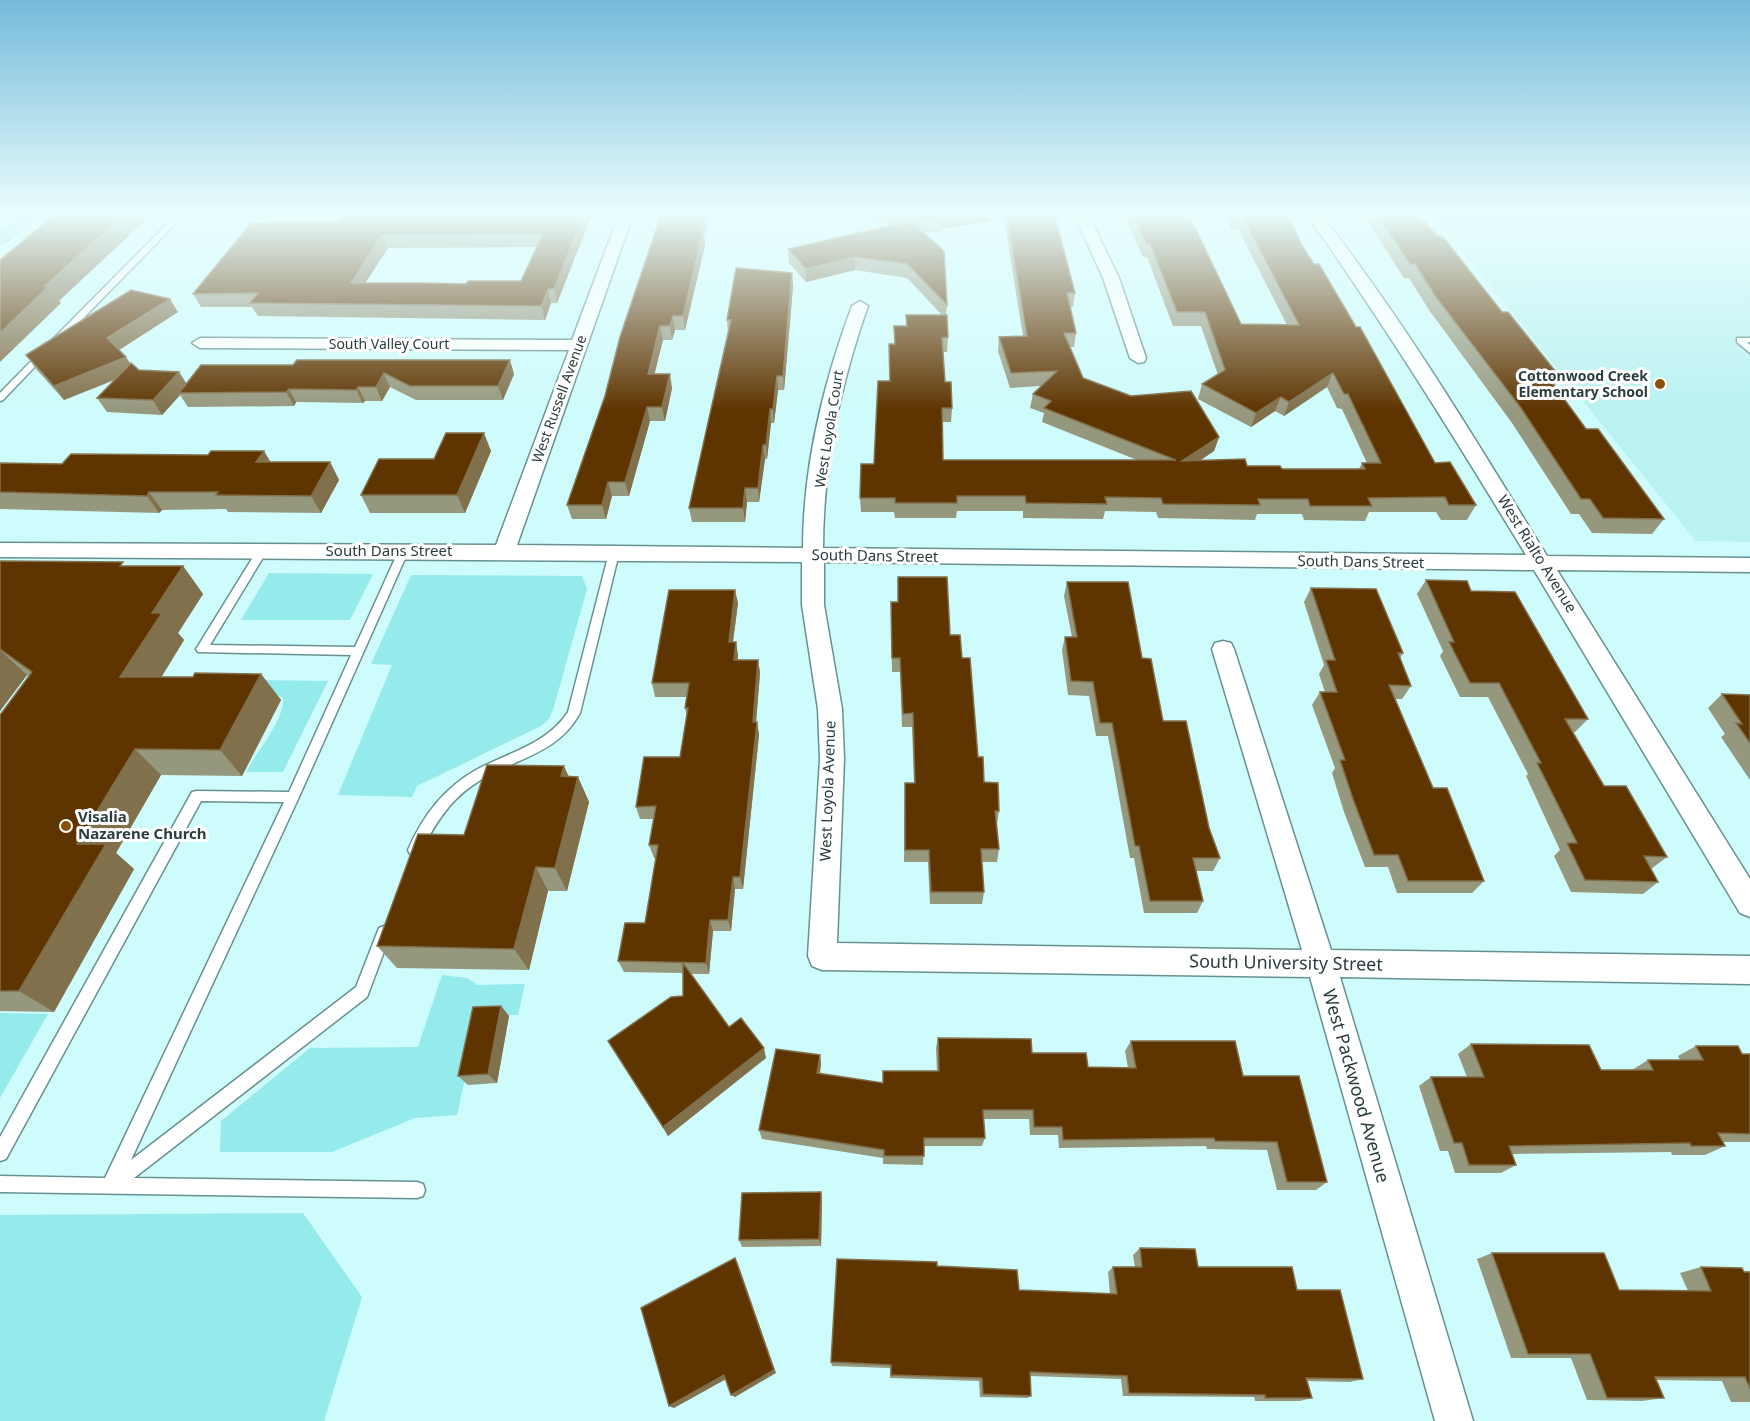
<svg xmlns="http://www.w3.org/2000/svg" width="1750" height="1421" viewBox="0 0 1750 1421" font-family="'Noto Sans',sans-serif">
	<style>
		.built { fill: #baf1f1 }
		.green { fill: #95eaec }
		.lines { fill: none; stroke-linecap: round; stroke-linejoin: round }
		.service-casing { stroke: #679191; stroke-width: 3 }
		.minor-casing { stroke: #679191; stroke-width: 3 }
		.primary-casing { stroke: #fff; stroke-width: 3 }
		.service { fill: #fff; fill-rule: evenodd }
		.minor { fill: #fff; fill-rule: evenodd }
		.primary { fill: #82e1e3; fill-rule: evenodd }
		.wall { fill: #96987e; fill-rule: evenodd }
		.shaded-wall { fill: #80704b }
		.building { fill: #5e3400; stroke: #80704b; stroke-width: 1.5; fill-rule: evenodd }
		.poi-dot { fill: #8a5108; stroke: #fff; stroke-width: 2 }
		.labels { text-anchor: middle; stroke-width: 6; stroke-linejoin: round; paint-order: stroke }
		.far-street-label { font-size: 14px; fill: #2c3d3e; stroke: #fff }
		.far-poi-label { font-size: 14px; font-weight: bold; fill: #2c3d3e; stroke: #fff; text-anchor: end }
		.street-label { font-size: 15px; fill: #2c3d3e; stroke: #fff }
		.poi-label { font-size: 15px; font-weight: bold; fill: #2c3d3e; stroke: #fff; text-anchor: start }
		.near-street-label { font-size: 18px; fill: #2c3d3e; stroke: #fff }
	</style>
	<rect width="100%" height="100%" fill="#cefbfb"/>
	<polygon class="built" points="1441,225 1750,227 1750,542 1696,541"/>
	<g class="green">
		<polygon points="1430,212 1750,212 1750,227 1441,225"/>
		<polygon points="269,573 373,574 350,620 241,620"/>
		<polygon points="411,575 582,576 587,589 553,710 549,719 541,726 417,786 412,797 338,795 392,665 371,664"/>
		<path d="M166 679 328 681 283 772H246C256 752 285 720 283 698L275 694Z"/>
		<polygon points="442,975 467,978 478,985 525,984 518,1015 479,1015 457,1115 415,1118 332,1152 220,1152 221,1121 310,1048 418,1047"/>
		<polygon points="0,1013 48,1014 0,1098"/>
		<polygon points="303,1213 362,1297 324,1421 0,1421 0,1215"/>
	</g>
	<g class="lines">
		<defs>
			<g id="service">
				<polygon points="179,212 187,212 59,343 53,343 53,339"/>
				<polygon points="1737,338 1750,338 1750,342 1747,342 1750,345 1750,353 1737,342"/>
				<polygon points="40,352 47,354 3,400 0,401 0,393"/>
				<polygon points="262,547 267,551 210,645 355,647 398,552 403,548 408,552 299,797 131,1160 356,987 379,928 384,926 389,928 391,933 367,997 134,1178 417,1182 423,1184 425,1190 423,1196 417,1198 0,1192 0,1176 105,1178 284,802 201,801 6,1159 0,1161 0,1137 192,792 197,791 289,792 351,655 198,652 196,649 198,646 258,549"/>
				<path d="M614 549 619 553 580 713C556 757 511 758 473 785 448 802 433 827 420 854L415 856 410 854 408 850C422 817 444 788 476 770 509 752 546 745 568 712L609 553Z"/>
			</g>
			<g id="minor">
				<path d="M620 212H634L517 545 803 548C803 467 824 381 852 306L860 301 868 306C841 382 823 467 823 548L1526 555C1455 438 1384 324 1305 212H1319C1404 320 1475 439 1547 556L1750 558V572L1557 570 1750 879V917L1740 913 1534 570 824 562V605L842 709 844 759 837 943 1302 950 1212 649 1215 643 1223 641 1231 643 1234 649 1331 950 1750 956V984L1340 977 1473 1421H1435L1310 977 822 970 812 966 808 956 820 759 818 709 802 605V562L0 557V543L496 545 569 350 200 348 192 343 200 338 572 340Z"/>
				<polygon points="1073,212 1087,212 1119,278 1146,358 1144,362 1138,363 1130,358 1103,278"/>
			</g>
			<polygon id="primary" points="22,212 44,212 7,244 0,246 0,230"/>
		</defs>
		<use href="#service" class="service-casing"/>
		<use href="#minor" class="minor-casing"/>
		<use href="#primary" class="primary-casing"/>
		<use href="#service" class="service"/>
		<use href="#minor" class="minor"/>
		<use href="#primary" class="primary"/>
	</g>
	<g class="wall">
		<path d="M593 212 557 303H551L545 320 258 316 252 307H201L193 294 338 221ZM537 247 521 281 466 284 365 283 388 248Z"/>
		<polygon points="662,212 711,212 704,235 705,245 685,330 675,330 672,340 663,340 654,374 672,388 665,421 650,421 629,496 612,496 606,519 572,519 567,505 605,396"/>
		<polygon points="837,212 991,212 990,221 941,229 941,232 923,232 947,305 946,315 948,337 947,352 943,352 945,382 952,408 951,422 942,422 943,460 1137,460 1042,422 1044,413 1030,408 1033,394 1041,386 1010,388 998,351 999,337 1023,336 1003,212 1054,212 1075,293 1073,307 1070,307 1076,333 1074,347 1070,347 1083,378 1219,437 1214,451 1201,460 1282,469 1359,469 1362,463 1367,463 1342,409 1337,408 1327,387 1284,416 1275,411 1251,427 1198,399 1202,384 1218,375 1201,326 1173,326 1147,257 1143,257 1126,218 1128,212 1181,212 1241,324 1287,325 1238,229 1231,229 1224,212 1286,212 1303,247 1435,463 1476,505 1467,520 1441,520 1436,512 1369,512 1365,521 1304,520 1302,514 1257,514 1255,520 1158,518 1156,512 1105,511 1103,519 1023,518 1023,511 957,511 956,518 895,518 894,512 861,512 860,498 874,464 890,381 889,344 894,344 894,326 906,326 906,315 942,315 907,278 855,270 806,282 789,263 788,249 892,225"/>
		<polygon points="1362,212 1415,212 1502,312 1560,377 1555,385 1586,429 1664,519 1652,534 1592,533 1579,514 1571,514 1512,423 1429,310 1409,278 1404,278"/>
		<polygon points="792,273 793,287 784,390 778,390 774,423 771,423 767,459 765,459 759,502 747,502 745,522 692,522 689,508 728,334 727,320"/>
		<polygon points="178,312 119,350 130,364 139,370 179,372 186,384 201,365 514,374 503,400 416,400 390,387 382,401 365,401 363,403 296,402 294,406 188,407 180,395 162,415 107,412 97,398 115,380 64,400 36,369 26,355"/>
		<polygon points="491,451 465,513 370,513 361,495"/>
		<polygon points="330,462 339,480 321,513 228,512 226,509 162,510 159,513 0,509 0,463 62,464"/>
		<polygon points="0,561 126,566 183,566 203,594 178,633 184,640 161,677 193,677 261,674 281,700 242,776 161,775 116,853 134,869 54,1012 0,1011 0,715 28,677 27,675 0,711"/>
		<polygon points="1426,580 1471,591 1588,719 1575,732 1573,732 1604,786 1667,857 1651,869 1658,882 1643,894 1571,892 1554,856 1560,850 1526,776 1528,774 1488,697 1460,697 1440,656 1443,651 1417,594"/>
		<polygon points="1067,582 1142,658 1163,721 1209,828 1220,858 1213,871 1196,871 1203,901 1197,913 1144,913 1134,858 1130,858 1108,736 1096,736 1089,696 1068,695 1062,650 1065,637 1072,637 1064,596"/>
		<polygon points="1311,588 1403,653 1400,658 1411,686 1402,699 1395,699 1433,788 1484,881 1472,893 1397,893 1388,867 1365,867 1344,812 1332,773 1335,768 1312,705 1320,692 1325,692 1319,674 1324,665 1304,602"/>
		<polygon points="898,602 950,635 962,658 978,757 984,782 999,811 997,824 999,849 997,862 982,862 984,892 982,904 930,904 928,862 904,862 905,783 914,783 912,727 902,727 900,672 892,672 891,616"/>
		<polygon points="738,603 733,642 736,642 738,656 737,660 758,660 760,673 756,722 757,722 759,735 743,889 735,889 731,931 713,931 709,974 690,974 729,1027 766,1058 668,1136 608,1041 683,996 683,973 624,972 618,961 645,923 656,858 654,858 649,845 654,819 640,819 636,807 680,757 687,717 685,708 687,697 655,697 652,683"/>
		<polygon points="1722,694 1750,695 1750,780 1721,737 1725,734 1708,708"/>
		<polygon points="569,777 578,777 589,802 567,891 548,891 529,970 397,968 377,946 464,835"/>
		<polygon points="501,1006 509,1016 497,1083 468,1085 458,1076"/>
		<polygon points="938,1038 1032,1053 1088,1067 1128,1068 1125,1051 1131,1041 1243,1076 1327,1182 1316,1190 1277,1190 1267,1150 1207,1149 1206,1146 1059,1148 1058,1135 1030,1135 1029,1119 983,1119 985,1138 982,1146 924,1146 923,1165 883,1164 883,1158 762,1139 759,1130 820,1055 821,1064 820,1074 883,1083 937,1071 936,1048"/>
		<polygon points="1471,1044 1601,1070 1632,1070 1648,1060 1680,1060 1678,1056 1696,1046 1742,1054 1750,1054 1750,1142 1723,1142 1725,1146 1705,1155 1672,1155 1671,1152 1512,1154 1516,1165 1501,1173 1455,1173 1448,1151 1440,1151 1419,1086 1431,1077 1467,1077 1458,1054"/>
		<polygon points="821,1192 822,1199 821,1246 742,1247 739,1240"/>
		<polygon points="1140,1248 1198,1267 1297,1290 1363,1379 1350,1382 1307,1381 1312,1398 1300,1401 1255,1401 1254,1397 1123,1396 1121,1379 1030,1376 1031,1396 1027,1398 980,1397 979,1381 890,1378 890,1368 832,1366 831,1362 937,1266 1019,1290 1110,1294 1108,1272 1113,1267 1135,1267 1133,1255"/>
		<polygon points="1492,1253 1619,1290 1688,1291 1680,1273 1701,1267 1750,1272 1750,1402 1731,1402 1722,1381 1656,1380 1664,1398 1642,1401 1587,1400 1571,1358 1511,1358 1477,1259"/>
	</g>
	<g class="shaded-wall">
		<polygon points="127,212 154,212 59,301 61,303 0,362 0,333 45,286"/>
		<polygon points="585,212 593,212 557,303 554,289"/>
		<polygon points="705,212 711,212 704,235 705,245 685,330 683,316 699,232"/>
		<polygon points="970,212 991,212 990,221 941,229 942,216"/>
		<polygon points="382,235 388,248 356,297 351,283"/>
		<polygon points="855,257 855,270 806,282 806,269"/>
		<polygon points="792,273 793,287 784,390 783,376"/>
		<polygon points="548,289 551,303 545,320 541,306"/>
		<polygon points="170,299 178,312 116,352 107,338"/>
		<polygon points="673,316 675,330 672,340 670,326"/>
		<polygon points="660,326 663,340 651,388 648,374"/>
		<polygon points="126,357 135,371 64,400 54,386"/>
		<polygon points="510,360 514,374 503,400 498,386"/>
		<polygon points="179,372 188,386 179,393 180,395 162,415 153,400"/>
		<polygon points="384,373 390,387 382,401 376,387"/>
		<polygon points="1333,373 1327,387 1284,416 1289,402"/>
		<polygon points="670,374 672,388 665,421 662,407"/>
		<polygon points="777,376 778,390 774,423 773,409"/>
		<polygon points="358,387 365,401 363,403 356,390"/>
		<polygon points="289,389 296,402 294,406 286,392"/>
		<polygon points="1281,397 1275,411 1251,427 1256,413"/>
		<polygon points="647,407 650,421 629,496 625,482"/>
		<polygon points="770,409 771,423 767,459 766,445"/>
		<polygon points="484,433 491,451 465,513 457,495"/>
		<polygon points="1219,437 1214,451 1178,475 1182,461"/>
		<polygon points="763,445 765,459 759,502 758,488"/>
		<polygon points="264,451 274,468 256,462"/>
		<polygon points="330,462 339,480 321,513 311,496"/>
		<polygon points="608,482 612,496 606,519 602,505"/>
		<polygon points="745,488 747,502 745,522 743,508"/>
		<polygon points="149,492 162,510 159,513 147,496"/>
		<polygon points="183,566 203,594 178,633 184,640 145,704 120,677 152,613"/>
		<polygon points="735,590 738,603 731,656 729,642"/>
		<polygon points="736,642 738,656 736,673 734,660"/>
		<polygon points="0,650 27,675 0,711"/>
		<polygon points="758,660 760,673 755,735 753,722"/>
		<polygon points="261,674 281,700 242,776 220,750"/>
		<polygon points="757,722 759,735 743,889 740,877"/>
		<polygon points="135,749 161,775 116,853 134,869 54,1012 19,991 77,844"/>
		<polygon points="564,766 575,790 578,777 589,802 567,891 555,868 561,776"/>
		<polygon points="536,867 548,891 529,970 514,949"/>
		<polygon points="733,877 735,889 731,931 728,920"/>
		<polygon points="710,920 713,931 709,974 706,963"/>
		<polygon points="501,1006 509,1016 497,1083 488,1074"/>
		<polygon points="764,1048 766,1058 668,1136 663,1127"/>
		<polygon points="820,1055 821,1064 818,1083 817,1073"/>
		<polygon points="821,1192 822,1199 821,1246 819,1239"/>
		<polygon points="735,1258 738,1264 776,1373 735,1397 731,1395"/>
		<polygon points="724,1375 728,1378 674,1408 669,1406"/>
	</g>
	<g class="building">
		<polygon points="58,212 127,212 45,286 49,286 0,333 0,260"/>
		<path d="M345 212H585L554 289H548L541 306 250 303 258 293 193 294 251 223 338 221ZM543 234 521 281H468L466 284 422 283H351L382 235Z"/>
		<polygon points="662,212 705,212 699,232 703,232 683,316 673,316 670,326 660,326 648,374 670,374 662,407 647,407 625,482 608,482 602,505 567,505 605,396 620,337"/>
		<polygon points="889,212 970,212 942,216 942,219 920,219"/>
		<polygon points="1006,212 1054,212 1075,293 1067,293 1076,333 1064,333 1083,378 1131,396 1191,391 1219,437 1182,461 1245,459 1247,466 1280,466 1282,469 1365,469 1362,463 1381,463 1348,394 1344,394 1333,373 1289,402 1281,397 1256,413 1202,384 1225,370 1205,312 1177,312 1150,244 1146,244 1132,212 1181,212 1186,221 1192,221 1241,324 1299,325 1242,216 1235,216 1233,212 1286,212 1303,247 1314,264 1319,264 1356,327 1360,327 1435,463 1450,462 1476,505 1449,505 1445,497 1368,498 1372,506 1310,506 1308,499 1258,499 1260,505 1163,504 1161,498 1105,497 1107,504 1026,503 1025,496 957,496 957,503 895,503 895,498 860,498 861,464 874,464 878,381 890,381 889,344 895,344 894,326 907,326 906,315 947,315 948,337 942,338 945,382 951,382 952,408 942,408 943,460 1176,460 1044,408 1051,401 1033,394 1057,371 1011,373 999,337 1027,336"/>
		<polygon points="1376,212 1415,212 1423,222 1425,222 1437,236 1443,237 1502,312 1508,312 1560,377 1548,377 1586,429 1598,429 1664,519 1603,518 1590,499 1581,499 1521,408 1435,296 1415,264 1410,264"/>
		<polygon points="911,221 944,251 947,305 907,264 855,257 806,269 788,249"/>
		<polygon points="736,268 792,273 783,376 777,376 773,409 770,409 766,445 763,445 758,488 745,488 743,508 689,508 731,320 727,320"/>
		<polygon points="131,290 170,299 107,338 126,357 54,386 26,355"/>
		<polygon points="297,360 510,360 498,386 410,386 384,373 376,387 358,387 356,390 289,389 286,392 179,393 201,365 293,365"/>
		<polygon points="131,363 139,370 179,372 153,400 97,398"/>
		<polygon points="446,433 484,433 457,495 361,495 379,459 434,459"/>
		<polygon points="211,451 264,451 256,462 330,462 311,496 216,495 218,492 149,492 147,496 0,492 0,463 62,464 71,454 208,455"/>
		<polygon points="0,561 123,562 120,566 183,566 152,613 162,613 120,677 193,677 195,673 261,674 220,750 135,749 77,844 106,844 19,991 0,991 0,715 32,672 0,649"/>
		<polygon points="898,577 947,577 950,635 960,635 962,658 970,658 978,757 983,757 984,782 998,783 999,811 995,811 999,849 981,849 984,892 931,892 929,850 905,850 905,783 915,783 913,713 903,714 900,658 892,658 891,602 898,602"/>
		<polygon points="1426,580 1467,581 1471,591 1515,592 1588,719 1565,719 1604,786 1626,786 1667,857 1644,856 1658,882 1585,880 1567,843 1577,843 1537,763 1541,763 1499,683 1470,683 1449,642 1454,642"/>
		<polygon points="1067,582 1128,582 1142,658 1151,659 1163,721 1186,721 1209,828 1220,858 1193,858 1203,901 1150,901 1139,846 1135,846 1112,723 1100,723 1093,682 1071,681 1065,637 1077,637"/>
		<polygon points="1311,588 1376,589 1403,653 1398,653 1411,686 1389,685 1433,788 1447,788 1484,881 1408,881 1398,855 1374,855 1353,799 1340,760 1345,760 1320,692 1337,692 1326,660 1335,660"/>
		<polygon points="669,590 735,590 729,642 736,642 734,660 758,660 753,722 757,722 740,877 733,877 728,920 710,920 706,963 618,961 625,923 645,923 658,845 649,845 656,806 636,807 644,757 680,757 688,708 685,708 689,683 652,683"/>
		<polygon points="1722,694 1750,695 1750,743 1736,723 1742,724"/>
		<polygon points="487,765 564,766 561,776 578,777 555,868 536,867 514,949 377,946 418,834 464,835"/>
		<polygon points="683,963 729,1027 741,1018 764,1048 663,1127 608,1041 671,997 683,996"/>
		<polygon points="501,1006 488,1074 458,1076 473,1007"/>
		<polygon points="938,1038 1031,1039 1032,1053 1086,1053 1088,1067 1136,1068 1131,1041 1235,1041 1243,1076 1299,1076 1327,1182 1287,1182 1277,1142 1215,1141 1214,1138 1063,1140 1062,1127 1034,1127 1033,1110 983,1110 985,1138 924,1138 924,1156 884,1156 884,1150 759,1130 776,1049 820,1055 817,1073 883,1083 883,1071 939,1071"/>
		<polygon points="1471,1044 1589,1045 1601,1070 1653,1070 1648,1060 1703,1060 1696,1046 1738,1046 1742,1054 1750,1054 1750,1134 1718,1133 1725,1146 1691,1146 1690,1143 1509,1146 1516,1165 1469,1165 1462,1143 1454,1143 1431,1077 1484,1077"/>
		<polygon points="821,1192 819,1239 739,1240 742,1193"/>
		<polygon points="1140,1248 1195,1249 1198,1267 1292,1267 1297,1290 1340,1290 1363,1379 1306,1378 1312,1398 1265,1398 1265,1395 1129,1393 1127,1376 1030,1372 1031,1396 983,1394 982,1378 891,1375 891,1365 831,1362 837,1259 937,1262 937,1266 1017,1270 1019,1290 1117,1294 1113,1267 1142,1267"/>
		<polygon points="1492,1253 1604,1253 1619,1290 1711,1291 1701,1267 1742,1268 1744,1272 1750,1272 1750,1389 1745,1377 1655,1377 1664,1398 1607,1398 1590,1354 1528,1354"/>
		<polygon points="735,1258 774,1370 731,1395 724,1375 669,1406 641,1308"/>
	</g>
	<linearGradient id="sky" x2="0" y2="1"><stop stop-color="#75bada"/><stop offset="0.52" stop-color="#e9fdfd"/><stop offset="1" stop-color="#e9fdfd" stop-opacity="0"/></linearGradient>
	<rect width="1750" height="411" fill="url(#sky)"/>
	<g class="poi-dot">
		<circle cx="1660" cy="384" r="6"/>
		<circle cx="66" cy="826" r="6"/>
	</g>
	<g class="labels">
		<g class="far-street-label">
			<text x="389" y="349">South Valley Court</text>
			<text transform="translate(559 399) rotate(-70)" y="5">West Russell Avenue</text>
			<text transform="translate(829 429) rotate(-81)" y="5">West Loyola Court</text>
		</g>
		<g class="far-poi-label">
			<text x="1648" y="381">Cottonwood Creek<tspan x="1648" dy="16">Elementary School</tspan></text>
		</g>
		<g class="street-label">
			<text x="389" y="556">South Dans Street</text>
			<text transform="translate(1537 554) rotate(58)" y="5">West Rialto Avenue</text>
			<text transform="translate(875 556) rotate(1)" y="5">South Dans Street</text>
			<text transform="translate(1361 562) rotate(1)" y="5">South Dans Street</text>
			<text transform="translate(828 791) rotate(-88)" y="5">West Loyola Avenue</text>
		</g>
		<g class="poi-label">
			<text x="78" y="822">Visalia<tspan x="78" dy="17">Nazarene Church</tspan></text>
		</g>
		<g class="near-street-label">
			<text transform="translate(1286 963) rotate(1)" y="6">South University Street</text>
			<text transform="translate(1356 1086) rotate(74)" y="6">West Packwood Avenue</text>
		</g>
	</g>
</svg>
